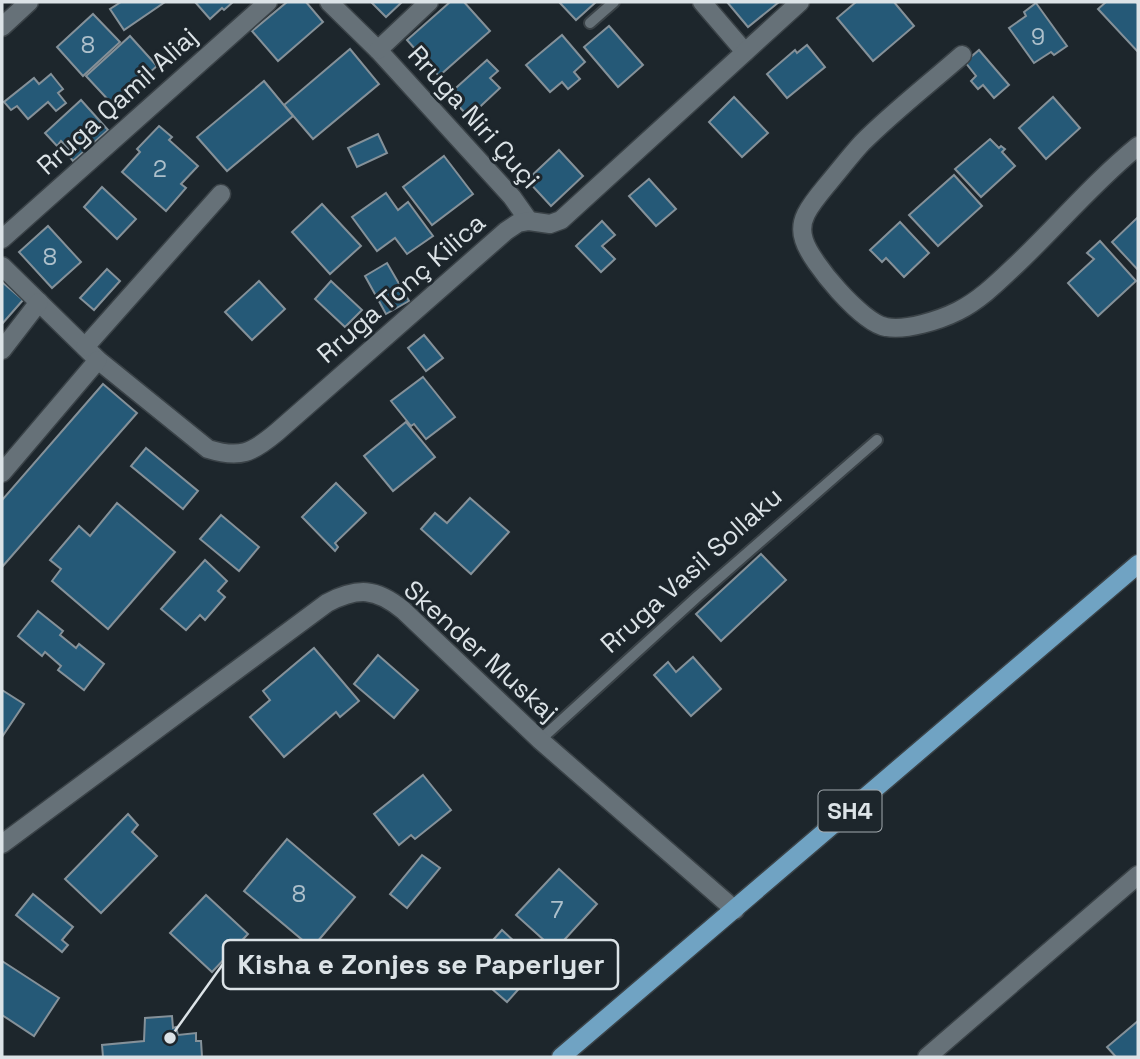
<svg xmlns="http://www.w3.org/2000/svg" width="1140" height="1059" viewBox="0 0 1140 1059" font-family="'Space Grotesk',sans-serif">
	<style>
		.building { fill: #255977; stroke: #859199; stroke-width: 2 }
		.lines { fill: none; stroke-linecap: round; stroke-linejoin: round }
		.service-casing { stroke: #3a4247; stroke-width: 14 }
		.minor-casing { stroke: #3a4247; stroke-width: 21 }
		.primary-casing { stroke: #3a4247; stroke-width: 21 }
		.service { stroke: #667178; stroke-width: 10 }
		.minor { stroke: #667178; stroke-width: 18 }
		.primary { stroke: #70a3c3; stroke-width: 18 }
		.labels { text-anchor: middle; stroke-width: 6; stroke-linejoin: round; paint-order: stroke }
		.number-label { font-size: 23px; fill: #aec0cb }
		.shield { fill: #1d262c; stroke: #a3aaaf; stroke-width: 2 }
		.shield-label { font-size: 24px; font-weight: bold; fill: #dce3e7 }
		.street-label { font-size: 26px; fill: #dce3e7; stroke: #1d262c }
		.leader { fill: none; stroke: #dce3e7; stroke-width: 2.5 }
		.callout-dot { fill: #dce3e7; stroke: #1d262c; stroke-width: 2.5 }
		.callout { fill: #1d262c; stroke: #dce3e7; stroke-width: 2.5 }
		.callout-label { font-size: 28px; text-anchor: middle; font-weight: bold; fill: #dce3e7 }
	</style>
	<rect width="100%" height="100%" fill="#1d262c"/>
	<g class="building">
		<polygon points="121,2 165,2 124,30 110,9"/>
		<polygon points="195,2 233,2 224,10 222,8 210,19"/>
		<polygon points="287,2 306,2 323,22 278,61 252,31"/>
		<polygon points="371,2 402,2 386,17"/>
		<polygon points="450,2 464,2 490,31 439,76 407,40"/>
		<polygon points="559,2 596,2 576,20"/>
		<polygon points="727,2 779,2 748,27"/>
		<polygon points="856,2 894,2 914,26 873,61 837,18"/>
		<polygon points="1106,2 1136,2 1138,4 1138,52 1098,9"/>
		<polygon points="1036,3 1067,46 1054,55 1051,52 1034,63 1009,28 1026,16 1024,12"/>
		<polygon points="93,14 120,42 83,76 57,47"/>
		<polygon points="609,26 643,65 618,87 584,47"/>
		<polygon points="562,35 585,62 574,72 580,79 568,89 562,82 550,92 526,65"/>
		<polygon points="130,36 157,66 113,105 86,76"/>
		<polygon points="807,45 825,67 787,98 767,74 795,50 797,53"/>
		<polygon points="350,49 379,84 313,139 284,105"/>
		<polygon points="979,50 1009,85 994,98 983,85 978,89 971,81 976,76 965,62"/>
		<polygon points="487,60 498,71 490,78 500,88 469,117 448,95"/>
		<polygon points="51,74 63,89 58,93 66,103 56,111 48,102 28,119 17,106 11,110 4,102 34,78 39,84"/>
		<polygon points="264,81 293,116 227,171 197,137"/>
		<polygon points="734,97 768,133 742,157 709,122"/>
		<polygon points="1053,97 1080,128 1046,159 1019,128"/>
		<polygon points="81,100 108,130 73,161 68,155 72,152 61,141 57,146 45,133"/>
		<polygon points="159,126 172,137 169,140 198,166 181,184 186,188 166,211 122,172 140,152 137,149"/>
		<polygon points="378,134 387,153 357,167 348,148"/>
		<polygon points="990,139 999,148 1001,146 1005,149 1002,152 1015,166 981,197 955,169"/>
		<polygon points="559,150 583,176 551,206 527,180"/>
		<polygon points="444,156 473,194 432,225 403,187"/>
		<polygon points="954,175 982,206 938,246 909,215"/>
		<polygon points="649,179 676,209 656,226 629,196"/>
		<polygon points="102,187 136,219 117,239 84,207"/>
		<polygon points="386,193 398,210 408,202 433,236 407,254 395,238 377,251 352,217"/>
		<polygon points="322,204 361,246 330,274 292,232"/>
		<polygon points="1138,217 1138,270 1112,242"/>
		<polygon points="602,221 615,235 602,246 615,259 601,272 576,246"/>
		<polygon points="900,222 929,253 904,277 886,258 882,262 870,250"/>
		<polygon points="48,226 81,262 52,288 19,252"/>
		<polygon points="1100,241 1136,281 1098,316 1068,283 1094,259 1087,253"/>
		<polygon points="387,263 409,301 386,314 365,276"/>
		<polygon points="107,269 120,281 94,310 80,298"/>
		<polygon points="259,281 285,309 252,340 225,312"/>
		<polygon points="331,281 362,310 345,327 315,299"/>
		<polygon points="2,282 23,300 2,324"/>
		<polygon points="424,335 443,358 426,371 408,348"/>
		<polygon points="423,377 455,417 426,439 414,424 411,426 391,401"/>
		<polygon points="103,384 137,413 2,567 2,500"/>
		<polygon points="406,422 435,457 393,491 364,456"/>
		<polygon points="146,448 198,491 183,509 131,466"/>
		<polygon points="336,483 366,513 335,543 338,547 335,551 302,517"/>
		<polygon points="470,498 509,532 471,574 421,529 435,513 447,523"/>
		<polygon points="117,503 175,552 108,629 52,581 61,569 50,560 79,526 90,536"/>
		<polygon points="221,515 259,547 239,571 200,539"/>
		<polygon points="761,554 786,580 721,641 696,614"/>
		<polygon points="205,560 227,581 218,591 225,597 205,620 200,615 186,630 161,609"/>
		<polygon points="38,611 63,631 60,635 76,648 79,644 104,664 84,690 58,670 61,666 45,652 42,656 18,636"/>
		<polygon points="314,648 359,701 340,717 336,712 284,757 250,717 270,700 263,691"/>
		<polygon points="378,655 418,690 394,718 354,684"/>
		<polygon points="693,657 721,689 691,716 654,675 668,662 676,672"/>
		<polygon points="2,690 24,704 2,737"/>
		<polygon points="423,775 451,810 415,839 411,835 399,845 374,814"/>
		<polygon points="128,814 138,825 132,832 157,856 101,913 65,879"/>
		<polygon points="287,839 355,897 312,948 244,891"/>
		<polygon points="422,855 440,868 407,908 390,894"/>
		<polygon points="559,869 597,904 555,950 516,915"/>
		<polygon points="33,894 73,927 62,940 68,945 62,952 16,915"/>
		<polygon points="206,895 248,934 212,972 170,933"/>
		<polygon points="502,930 540,965 507,1002 468,968"/>
		<polygon points="2,961 59,998 34,1036 2,1015"/>
		<polygon points="172,1016 173,1028 176,1027 178,1035 196,1033 196,1041 201,1041 202,1057 103,1057 102,1045 144,1041 145,1018"/>
		<polygon points="1138,1021 1138,1057 1116,1057 1107,1047"/>
	</g>
	<g class="lines">
		<defs>
			<g id="service">
				<polyline points="590,23 614,2"/>
				<polyline points="540,740 698,596 877,440"/>
			</g>
			<g id="minor">
				<polyline points="329,2 378,50 512,197 529,221"/>
				<polyline points="702,2 745,52"/>
				<polyline points="2,27 29,2"/>
				<polyline points="378,50 429,2"/>
				<path d="M962 55C929 84 893 112 862 143 851 155 841 168 831 180 823 190 812 202 806 214 802 222 801 231 804 240 811 263 862 323 886 327 906 331 940 320 958 311 980 300 998 282 1016 265 1057 226 1094 182 1138 146"/>
				<polyline points="2,239 268,2"/>
				<path d="M2 266 98 360 208 449C240 459 252 453 277 432L506 231 518 223 529 221 550 224 561 220 800 2"/>
				<polyline points="85,347 221,194"/>
				<polyline points="2,350 39,302"/>
				<polyline points="2,473 98,360"/>
				<path d="M2 844 327 603C358 587 376 588 403 610L540 740 735 910"/>
				<polyline points="927,1057 1138,875"/>
			</g>
			<polyline id="primary" points="561,1057 1138,564"/>
		</defs>
		<use href="#service" class="service-casing"/>
		<use href="#minor" class="minor-casing"/>
		<use href="#primary" class="primary-casing"/>
		<use href="#service" class="service"/>
		<use href="#minor" class="minor"/>
		<use href="#primary" class="primary"/>
	</g>
	<g class="labels">
		<g class="number-label">
			<text x="1038" y="45">9</text>
			<text x="88" y="53">8</text>
			<text x="160" y="177">2</text>
			<text x="50" y="265">8</text>
			<text x="299" y="902">8</text>
			<text x="557" y="918">7</text>
		</g>
		<rect class="shield" x="818.5" y="790.5" width="63" height="41" rx="5"/>
		<g class="shield-label">
			<text x="850" y="819">SH4</text>
		</g>
		<g class="street-label">
			<text transform="translate(117 101) rotate(-42)" y="9">Rruga Qamil Aliaj</text>
			<text transform="translate(474 117) rotate(48)" y="9">Rruga Niri Çuçi</text>
			<text transform="translate(401 288) rotate(-41)" y="9">Rruga Tonç Kilica</text>
			<text transform="translate(691 570) rotate(-42)" y="9">Rruga Vasil Sollaku</text>
			<text transform="translate(481 651) rotate(42)" y="9">Skender Muskaj</text>
		</g>
	</g>
	<path class="leader" d="M170 1038L223 964"/>
	<circle class="callout-dot" cx="170" cy="1038" r="7"/>
	<rect class="callout" x="223" y="940" width="395" height="49" rx="7"/>
	<g class="callout-label">
		<text x="421" y="974">Kisha e Zonjes se Paperlyer</text>
	</g>
	<rect width="1140" height="1059" fill="none" stroke="#dce3e7" stroke-width="7"/>
</svg>
